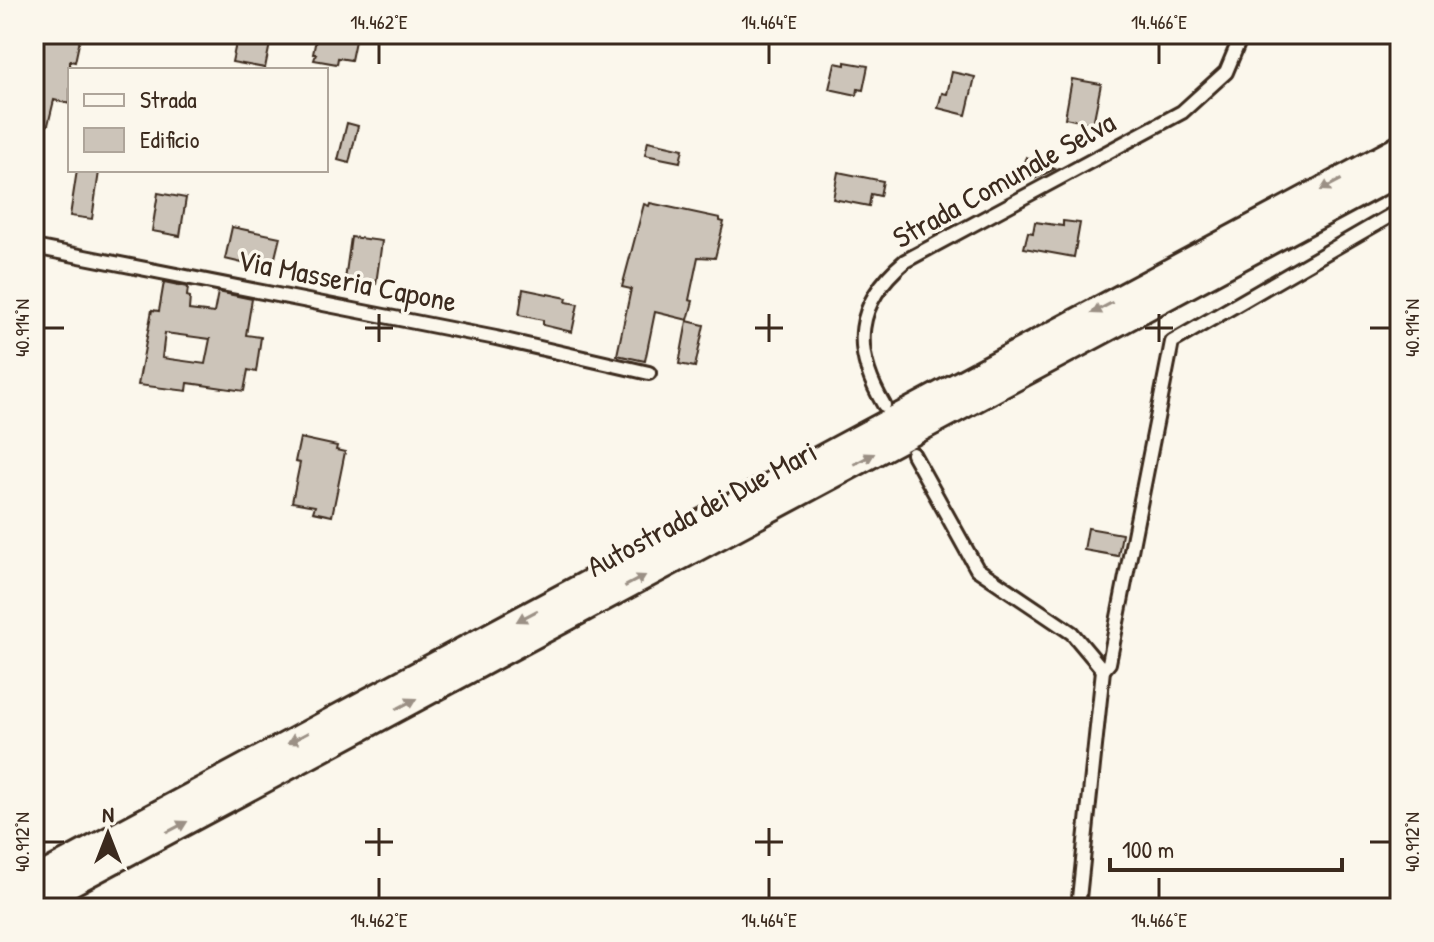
<svg xmlns="http://www.w3.org/2000/svg" width="1434" height="942" viewBox="0 0 1434 942" font-family="'Patrick Hand',sans-serif">
	<style>
		.building { fill: #ccc4b9; stroke: #3b2a1e; stroke-width: 2; fill-rule: evenodd }
		.lines { fill: none; stroke-linecap: round; stroke-linejoin: round }
		.street-casing { stroke: #3b2a1e; stroke-width: 18 }
		.highway-casing { stroke: #3b2a1e; stroke-width: 30 }
		.street { stroke: #fbf7ec; stroke-width: 12 }
		.highway { stroke: #fbf7ec; stroke-width: 24 }
		.oneway { fill: #9b9085 }
		.ticks { fill: none; stroke: #3b2a1e; stroke-width: 3 }
		.labels { text-anchor: middle; stroke-width: 7; stroke-linejoin: round; paint-order: stroke }
		.street-label { font-size: 30px; fill: #3b2a1e; stroke: #fbf7ec }
		.neatline { fill: none; stroke: #3b2a1e; stroke-width: 3 }
		.ticks-label { font-size: 20px; text-anchor: middle; fill: #3b2a1e }
	</style>
	<rect width="100%" height="100%" fill="#fbf7ec"/>
	<filter id="ink" filterUnits="userSpaceOnUse"><feTurbulence type="fractalNoise" baseFrequency=".0125" numOctaves="2"/><feDisplacementMap in="SourceGraphic" scale="16" xChannelSelector="R" yChannelSelector="G"/><feConvolveMatrix kernelMatrix="1 2 1 2 8 2 1 2 1" color-interpolation-filters="sRGB"/></filter>
	<g filter="url(#ink)">
		<g class="building">
			<polygon points="39,34 81,34 75,62 70,61 70,104 54,100 48,125 34,121 34,73 39,54 34,53"/>
			<polygon points="238,34 272,34 265,68 232,62"/>
			<polygon points="317,34 356,36 351,60 338,58 337,64 314,60 316,54 313,54"/>
			<polygon points="845,62 868,66 863,90 858,89 857,95 829,89 835,63 845,65"/>
			<polygon points="952,72 975,77 966,115 938,108 942,93 947,94"/>
			<polygon points="1072,79 1101,84 1093,124 1065,118"/>
			<polygon points="347,123 358,126 349,163 338,160"/>
			<polygon points="648,141 683,149 680,162 645,155"/>
			<polygon points="1026,157 1055,169 1034,179 1021,174"/>
			<polygon points="77,170 99,172 92,219 70,216"/>
			<polygon points="838,172 883,181 880,196 871,194 869,206 833,199"/>
			<polygon points="158,193 186,198 180,236 152,231"/>
			<polygon points="650,203 720,218 720,221 724,222 715,258 698,257 689,300 693,301 688,320 655,312 645,361 617,355 631,289 622,287 644,204 649,206"/>
			<polygon points="1063,221 1080,223 1074,257 1024,248 1028,232 1033,233 1035,222 1063,226"/>
			<polygon points="232,227 280,237 272,270 225,259"/>
			<polygon points="351,237 382,241 376,284 345,280"/>
			<path d="M164 282 188 287 187 296 190 297 189 310 214 313 218 292 252 299 246 335 261 337 256 372 248 370 244 391 188 383 187 391 138 385 152 310 159 311ZM165 333 210 339 205 364 162 358Z"/>
			<polygon points="523,289 567,298 566,302 578,304 572,332 543,325 543,320 519,315"/>
			<polygon points="687,321 704,325 695,367 679,364"/>
			<polygon points="300,438 337,446 336,450 345,452 332,516 313,512 315,506 292,502 300,463 295,462"/>
			<polygon points="1088,528 1122,534 1118,556 1084,550"/>
		</g>
		<g class="lines">
			<defs>
				<g id="street">
					<polyline points="34,247 496,338 649,373"/>
					<path d="M884 405C851 349 855 303 905 261L1182 112 1226 72 1242 34"/>
					<polyline points="913,454 977,569 1072,633 1103,670 1078,908"/>
					<polyline points="1103,670 1109,663 1172,342 1400,210"/>
				</g>
				<g id="highway">
					<polyline points="34,880 1400,148"/>
					<polyline points="34,903 1400,172"/>
				</g>
			</defs>
			<use href="#street" class="street-casing"/>
			<use href="#highway" class="highway-casing"/>
			<use href="#street" class="street"/>
			<use href="#highway" class="highway"/>
		</g>
		<defs><path id="oneway-solid" d="M-6-.8H1V-3.2L6.5 0L1 3.2V.8H-6Z" transform="scale(2)"/></defs>
		<g class="oneway">
			<use href="#oneway-solid" transform="translate(1331 185) rotate(152)"/>
			<use href="#oneway-solid" transform="translate(1102 308) rotate(152)"/>
			<use href="#oneway-solid" transform="translate(864 459) rotate(-28)"/>
			<use href="#oneway-solid" transform="translate(635 581) rotate(-28)"/>
			<use href="#oneway-solid" transform="translate(527 616) rotate(152)"/>
			<use href="#oneway-solid" transform="translate(406 704) rotate(-28)"/>
			<use href="#oneway-solid" transform="translate(298 738) rotate(152)"/>
			<use href="#oneway-solid" transform="translate(177 827) rotate(-28)"/>
		</g>
	</g>
	<path class="ticks" d="M379 44V64M769 44V64M1159 44V64M379 314V342M769 314V342M1159 314V342M44 328H64M365 328H393M755 328H783M1145 328H1173M1370 328H1390M379 828V856M769 828V856M44 842H64M365 842H393M755 842H783M1370 842H1390M379 878V898M769 878V898M1159 878V898"/>
	<g class="labels">
		<g class="street-label">
			<text transform="translate(1004 180) rotate(-29)" y="10">Strada Comunale Selva</text>
			<text transform="translate(347 281) rotate(11)" y="10">Via Masseria Capone</text>
			<text transform="translate(702 509) rotate(-28)" y="10">Autostrada dei Due Mari</text>
		</g>
	</g>
	<rect width="1434" height="942" fill="none" stroke="#fbf7ec" stroke-width="88"/>
	<rect x="68" y="68" width="260" height="104" fill="#fbf7ec" stroke="#aea59a" stroke-width="2"/>
	<rect x="84" y="94" width="40" height="12" fill="#fbf7ec" stroke="#aea59a" stroke-width="2"/>
	<text x="140" y="108" font-size="24" fill="#3b2a1e">Strada</text>
	<rect x="84" y="128" width="40" height="24" fill="#ccc4b9" stroke="#aea59a" stroke-width="2"/>
	<text x="140" y="148" font-size="24" fill="#3b2a1e">Edificio</text>
	<g transform="translate(108 834)" stroke="#fbf7ec" stroke-width="6" paint-order="stroke">
	<path d="M0-6L14 30L0 20L-14 30Z" fill="#3b2a1e"/>
	<text y="-12" font-size="22" font-weight="bold" text-anchor="middle" fill="#3b2a1e">N</text>
	</g>
	<path d="M1110 858v12h232v-12" fill="none" stroke="#3b2a1e" stroke-width="4"/>
	<text x="1122" y="858" font-size="24" fill="#3b2a1e" stroke="#fbf7ec" stroke-width="6" paint-order="stroke">100 m</text>
	<rect x="44" y="44" width="1346" height="854" class="neatline"/>
	<g class="ticks-label">
		<text x="379" y="29">14.462°E</text>
		<text x="769" y="29">14.464°E</text>
		<text x="1159" y="29">14.466°E</text>
		<text transform="translate(22 328) rotate(-90)" y="7">40.914°N</text>
		<text transform="translate(1412 328) rotate(-90)" y="7">40.914°N</text>
		<text transform="translate(22 842) rotate(-90)" y="7">40.912°N</text>
		<text transform="translate(1412 842) rotate(-90)" y="7">40.912°N</text>
		<text x="379" y="927">14.462°E</text>
		<text x="769" y="927">14.464°E</text>
		<text x="1159" y="927">14.466°E</text>
	</g>
</svg>
